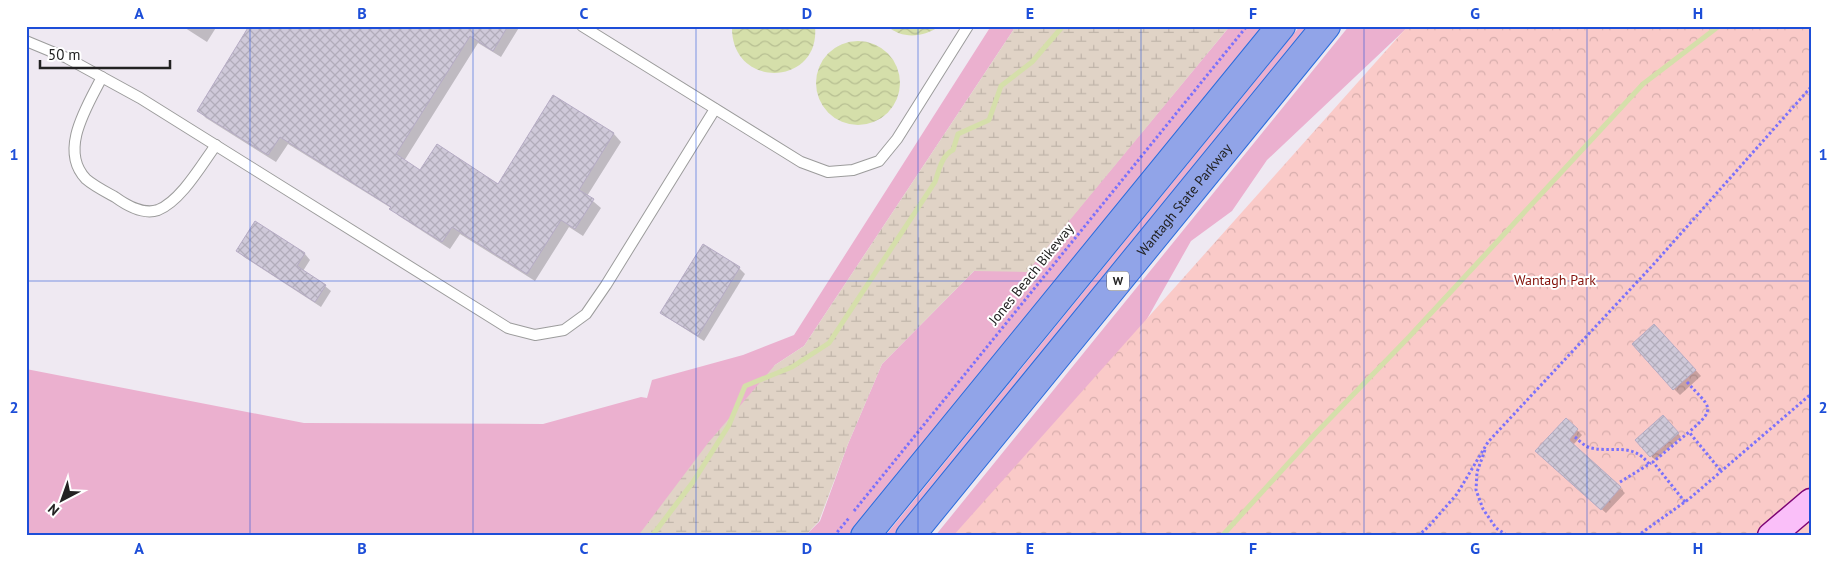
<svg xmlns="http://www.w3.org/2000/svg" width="1837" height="562" viewBox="0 0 1837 562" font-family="'PT Sans',sans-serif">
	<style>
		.grass { fill: #ebb0cf }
		.wetland { fill: url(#wetland-marsh) }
		.park { fill: url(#park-crowns) }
		.water { fill: url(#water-waves) }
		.shadow { fill: #0003 }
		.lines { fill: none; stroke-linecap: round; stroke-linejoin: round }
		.stream { stroke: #d5dfaa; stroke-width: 5 }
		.building { fill: url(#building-cross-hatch); stroke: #b5abc4 }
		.lane-casing { stroke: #9c9c9c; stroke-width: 12 }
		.secondary-casing { stroke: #7d0474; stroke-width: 29 }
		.highway-casing { stroke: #296cdd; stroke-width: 30 }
		.path { stroke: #7b71fb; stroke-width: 3; stroke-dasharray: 2.5 2.5; stroke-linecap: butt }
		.lane { stroke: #fff; stroke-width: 10 }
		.secondary { stroke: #fabff9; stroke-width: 26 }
		.highway { stroke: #91a4e8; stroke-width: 28 }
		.grid { fill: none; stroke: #1d4ed8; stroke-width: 1; stroke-opacity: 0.55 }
		.labels { text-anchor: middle; stroke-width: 4; stroke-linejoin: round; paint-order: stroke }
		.shield { fill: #fff; stroke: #646464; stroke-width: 1 }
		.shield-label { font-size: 12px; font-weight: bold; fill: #222 }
		.street-label { font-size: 14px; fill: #222; stroke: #fff }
		.park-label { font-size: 14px; fill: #84120b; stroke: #fff }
		.neatline { fill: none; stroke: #1d4ed8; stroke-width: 2 }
		.grid-label { font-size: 16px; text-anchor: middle; font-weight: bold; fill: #1d4ed8 }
	</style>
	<defs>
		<pattern id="wetland-marsh" width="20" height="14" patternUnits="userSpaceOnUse" patternTransform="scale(1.25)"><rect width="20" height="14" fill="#e0d3c6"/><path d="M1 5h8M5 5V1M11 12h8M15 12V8" fill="none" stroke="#c0b5aa"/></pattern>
		<pattern id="park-crowns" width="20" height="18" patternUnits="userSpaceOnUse" patternTransform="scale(1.25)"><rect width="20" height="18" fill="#facac8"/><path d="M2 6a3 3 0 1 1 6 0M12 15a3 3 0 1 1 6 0" fill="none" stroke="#d6adac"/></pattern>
		<pattern id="water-waves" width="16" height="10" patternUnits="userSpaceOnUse" patternTransform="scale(1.25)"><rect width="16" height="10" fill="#d5dfaa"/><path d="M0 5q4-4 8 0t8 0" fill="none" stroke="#b7bf92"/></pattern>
		<pattern id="building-cross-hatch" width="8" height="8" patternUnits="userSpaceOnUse" patternTransform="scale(1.25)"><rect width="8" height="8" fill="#cfc9d9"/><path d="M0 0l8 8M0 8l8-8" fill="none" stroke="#b1acba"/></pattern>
	</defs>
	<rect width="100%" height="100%" fill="#efe9f2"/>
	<g class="grass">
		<polygon points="991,26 1016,26 804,346 775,365 667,536 26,536 26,369 304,423 543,424 641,397 647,398 652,380 743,355 794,335"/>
		<polygon points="1230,26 1263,26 848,536 805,536 820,521 848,444 882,364 974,271 1027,271"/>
		<polygon points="1300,26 1313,26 896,536 885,536"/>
		<polygon points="1349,26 1409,26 1267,160 1232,211 1191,241 1121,365 1009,536 935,536"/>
	</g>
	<polygon class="wetland" points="1016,26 1230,26 1027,272 974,271 882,364 848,444 819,521 805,536 638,536 708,443 775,365 804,346"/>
	<polygon class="park" points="1408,26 1811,26 1811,536 953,536"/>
	<g class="water">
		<path d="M732 26H815C821 87 730 90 732 26Z"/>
		<path d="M887 26H940C924 37 903 40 887 26Z"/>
		<circle cx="858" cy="83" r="42"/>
	</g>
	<g class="shadow">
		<polygon points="182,26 217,26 207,42"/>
		<polygon points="251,26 520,26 501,57 478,43 404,161 421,172 498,186 554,97 614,134 621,142 587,196 601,208 583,236 569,227 535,281 460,234 450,249 399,216 391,208 288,144 276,162 206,118 198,110"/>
		<polygon points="256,223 305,254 310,260 303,271 325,286 331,291 321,307 244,257 238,251"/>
		<polygon points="703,246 739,268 745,274 704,341 668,318 662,312"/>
		<polygon points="1660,331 1701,376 1680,395 1674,389"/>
		<polygon points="1566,419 1582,435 1573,445 1625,493 1606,513 1541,456"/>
		<polygon points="1667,421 1681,437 1655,460 1637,440"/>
	</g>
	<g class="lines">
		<g class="stream">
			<path d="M652 536 693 482 729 425 745 386 792 367 829 343 935 182C939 170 942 155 953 150L958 134 989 120 1001 86 1032 62 1063 26"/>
			<polyline points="1222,536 1315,434 1409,337 1643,84 1719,26"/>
		</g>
	</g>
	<g class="building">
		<polygon points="249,26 508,26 493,51 470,36 396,154 420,170 437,144 498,184 553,95 614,133 579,190 594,199 575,229 561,220 527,274 452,227 442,242 389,209 391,207 280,137 268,155 197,111"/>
		<polygon points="255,221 305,253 297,266 326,285 315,302 236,251"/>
		<polygon points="703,244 740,267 698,336 660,313"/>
		<polygon points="1654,324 1696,370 1673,390 1632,344"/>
		<polygon points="1663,415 1679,433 1650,457 1635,440"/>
		<polygon points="1566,418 1578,429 1569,440 1621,487 1601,510 1535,451"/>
	</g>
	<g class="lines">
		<defs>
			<g id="lane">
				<polyline points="582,26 801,162 828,172 853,170 879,161 897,139 968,26"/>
				<polyline points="26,41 67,58 140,98 508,328 535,335 564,330 586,314 606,285 715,109"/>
				<path d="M102 77C88 105 58 150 86 179 94 186 106 192 115 197 126 205 144 215 158 210 181 201 202 164 216 145"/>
			</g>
			<polyline id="secondary" points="1771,536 1811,502"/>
			<g id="highway">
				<polyline points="865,536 1281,26"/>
				<path id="s1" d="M910 536 1326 26"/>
			</g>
		</defs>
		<use href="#lane" class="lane-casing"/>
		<use href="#secondary" class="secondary-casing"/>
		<use href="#highway" class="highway-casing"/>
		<g class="path">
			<path d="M1687 382C1710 408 1718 407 1689 432"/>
			<path d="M1575 437C1580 441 1585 447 1591 448 1614 453 1632 442 1649 464"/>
			<polyline points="1485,450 1477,472 1476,490 1483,509 1496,528 1508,536"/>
			<polyline points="1620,482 1651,463"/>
			<polyline points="1685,502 1653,462 1689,432 1721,471"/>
			<polyline points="854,511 1247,26"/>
			<polyline points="834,536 849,518"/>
			<polyline points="1418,536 1429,526 1457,494 1488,442 1652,266 1811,87"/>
			<polyline points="1637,536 1689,499 1811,394"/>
		</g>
		<use href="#lane" class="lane"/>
		<use href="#secondary" class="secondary"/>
		<use href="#highway" class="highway"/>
	</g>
	<path class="grid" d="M250 26V536M473 26V536M696 26V536M918 26V536M1141 26V536M1364 26V536M1587 26V536M26 281H1811"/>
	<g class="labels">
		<rect class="shield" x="1107" y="271.5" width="22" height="19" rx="4"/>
		<g class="shield-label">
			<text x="1118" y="285">W</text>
		</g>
		<g class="street-label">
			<text dy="5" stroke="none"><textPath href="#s1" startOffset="434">Wantagh State Parkway</textPath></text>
			<text transform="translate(1031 274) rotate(-51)" y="5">Jones Beach Bikeway</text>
		</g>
		<g class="park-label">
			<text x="1555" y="285">Wantagh Park</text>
		</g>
	</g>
	<rect width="1837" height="562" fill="none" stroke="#ffffff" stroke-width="55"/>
	<g transform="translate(62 500) rotate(221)" stroke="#ffffff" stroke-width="4" paint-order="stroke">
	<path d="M0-4L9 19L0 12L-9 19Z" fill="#222222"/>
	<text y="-8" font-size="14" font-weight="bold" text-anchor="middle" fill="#222222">N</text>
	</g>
	<path d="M40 60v8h130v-8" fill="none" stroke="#222222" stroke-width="2.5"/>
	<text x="48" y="60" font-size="15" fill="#222222" stroke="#ffffff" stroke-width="4" paint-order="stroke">50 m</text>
	<rect x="28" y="28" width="1782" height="506" class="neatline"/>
	<g class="grid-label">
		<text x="139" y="19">A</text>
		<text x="362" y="19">B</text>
		<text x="584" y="19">C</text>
		<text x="807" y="19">D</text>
		<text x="1030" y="19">E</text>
		<text x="1253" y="19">F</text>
		<text x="1475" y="19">G</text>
		<text x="1698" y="19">H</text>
		<text x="14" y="160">1</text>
		<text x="1823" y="160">1</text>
		<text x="14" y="413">2</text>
		<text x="1823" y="413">2</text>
		<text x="139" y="554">A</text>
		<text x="362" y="554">B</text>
		<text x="584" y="554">C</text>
		<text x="807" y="554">D</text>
		<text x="1030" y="554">E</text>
		<text x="1253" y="554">F</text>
		<text x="1475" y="554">G</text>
		<text x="1698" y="554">H</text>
	</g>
</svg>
